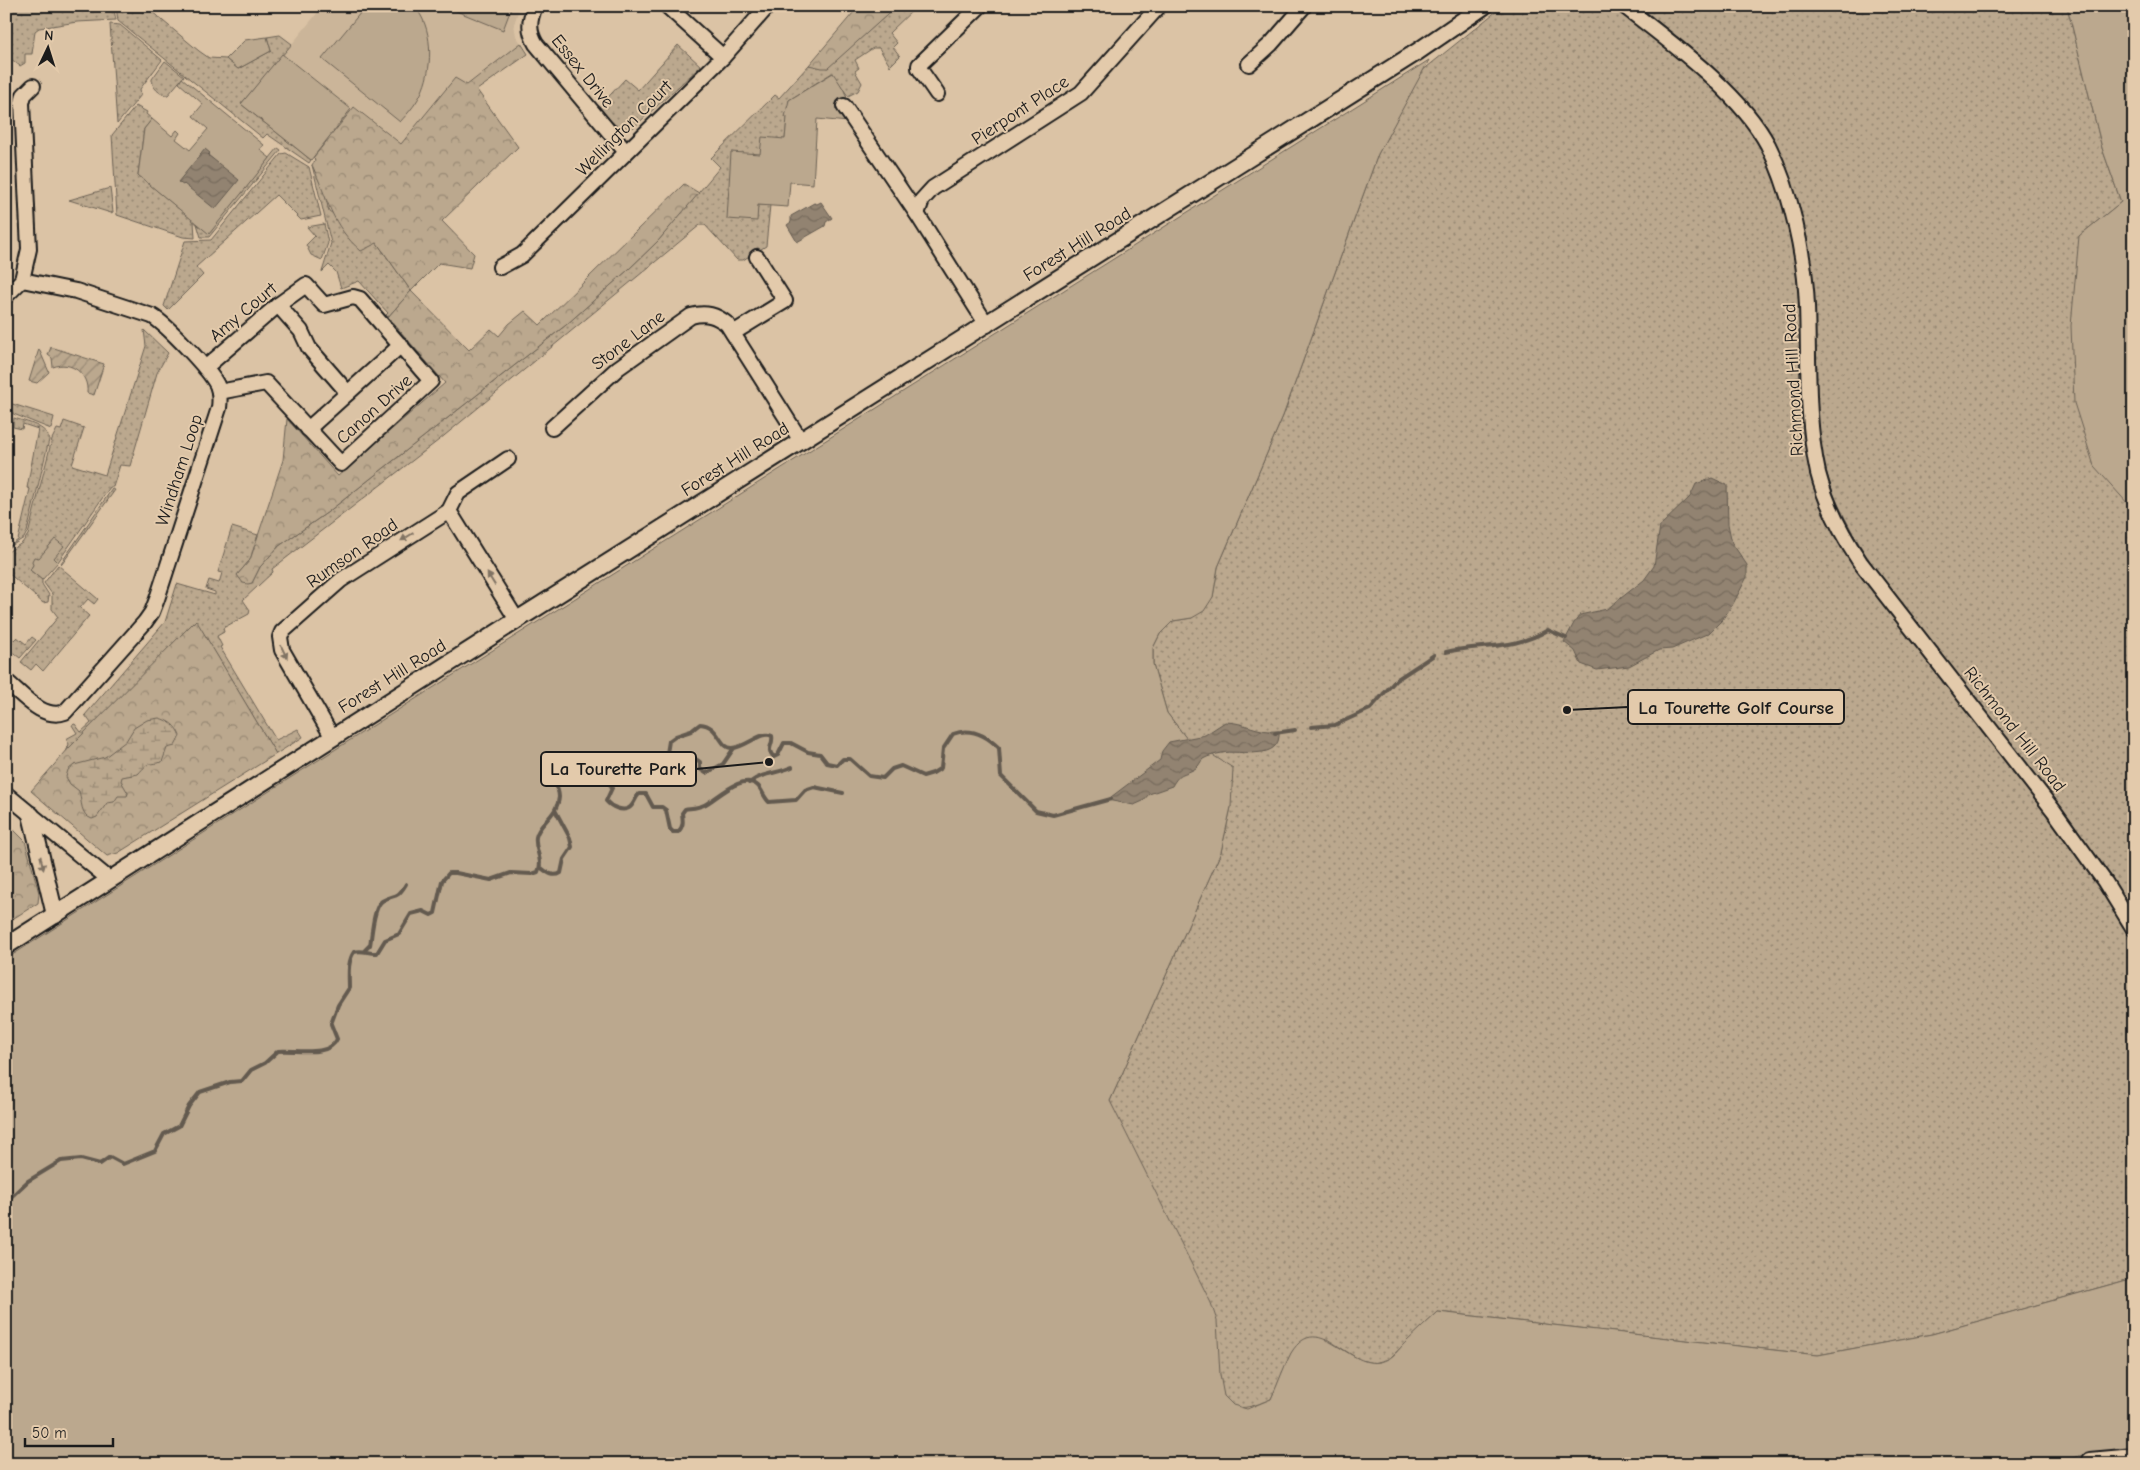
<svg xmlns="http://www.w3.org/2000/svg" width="2140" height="1470" viewBox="0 0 2140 1470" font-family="'Comic Neue',sans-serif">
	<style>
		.built { fill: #cbb599 }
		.grass { fill: url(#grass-dots); stroke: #6c6255 }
		.forest { fill: url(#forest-crowns); stroke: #6c6255 }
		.wetland { fill: url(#wetland-marsh); stroke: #6c6255 }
		.park { fill: #bba88e; stroke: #6c6255 }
		.garden { fill: url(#garden-furrows); stroke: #6c6255 }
		.water { fill: url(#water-waves); stroke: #635a4f }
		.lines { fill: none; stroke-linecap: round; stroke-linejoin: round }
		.stream { stroke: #635a4f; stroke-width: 4 }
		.minor-casing { stroke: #1c1c1c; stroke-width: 18 }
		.tertiary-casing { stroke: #1c1c1c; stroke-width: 20 }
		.minor { stroke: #e3caab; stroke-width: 14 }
		.tertiary { stroke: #e3caab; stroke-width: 16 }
		.oneway { fill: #807364 }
		.labels { text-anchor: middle; stroke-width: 4; stroke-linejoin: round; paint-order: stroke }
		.street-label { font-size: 18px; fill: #1c1c1c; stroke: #e3caab }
		.leader { fill: none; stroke: #1c1c1c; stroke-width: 2 }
		.callout-dot { fill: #1c1c1c; stroke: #e3caab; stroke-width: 2 }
		.callout { fill: #e3caab; stroke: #1c1c1c; stroke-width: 2 }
		.callout-label { font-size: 19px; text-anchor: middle; font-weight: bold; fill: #1c1c1c }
	</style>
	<defs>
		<pattern id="grass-dots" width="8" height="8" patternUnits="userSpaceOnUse" patternTransform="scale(1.25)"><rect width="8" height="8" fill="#bba88e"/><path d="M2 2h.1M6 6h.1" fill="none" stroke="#978873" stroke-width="1.8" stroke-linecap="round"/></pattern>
		<pattern id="forest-crowns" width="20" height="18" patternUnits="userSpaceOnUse" patternTransform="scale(1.25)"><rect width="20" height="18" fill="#bba88e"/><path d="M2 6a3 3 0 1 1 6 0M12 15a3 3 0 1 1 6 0" fill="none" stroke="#978873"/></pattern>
		<pattern id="wetland-marsh" width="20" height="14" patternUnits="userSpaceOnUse" patternTransform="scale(1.25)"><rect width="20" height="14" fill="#bba88e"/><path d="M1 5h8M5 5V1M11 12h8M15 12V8" fill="none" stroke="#978873"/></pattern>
		<pattern id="garden-furrows" width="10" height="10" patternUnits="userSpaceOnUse" patternTransform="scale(1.25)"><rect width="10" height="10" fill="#bba88e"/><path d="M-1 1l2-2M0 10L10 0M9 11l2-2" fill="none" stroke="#978873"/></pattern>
		<pattern id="water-waves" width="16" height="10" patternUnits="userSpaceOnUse" patternTransform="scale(1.25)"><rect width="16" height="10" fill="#928371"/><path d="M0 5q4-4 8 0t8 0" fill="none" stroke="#766a5c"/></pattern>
	</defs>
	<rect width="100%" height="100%" fill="#dbc3a5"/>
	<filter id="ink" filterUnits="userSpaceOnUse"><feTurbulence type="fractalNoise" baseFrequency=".02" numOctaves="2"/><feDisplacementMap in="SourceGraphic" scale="10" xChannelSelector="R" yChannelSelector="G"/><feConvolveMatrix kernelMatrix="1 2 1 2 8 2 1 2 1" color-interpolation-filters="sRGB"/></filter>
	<g filter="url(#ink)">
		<polygon class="built" points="323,6 520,6 514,24 516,36 521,43 466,85 455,78 401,144 355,107 351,109 283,55"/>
		<g class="grass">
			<polygon points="6,6 113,6 116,20 77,22 39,28 35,31 32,54 25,54 25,63 20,66 6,55"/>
			<polygon points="116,6 145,6 199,51 209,58 226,59 238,69 271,51 267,37 280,35 292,44 241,104 311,160 309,163 267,134 263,138 118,21"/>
			<polygon points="897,6 917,6 889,33 897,43 893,47 900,56 890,66 879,48 873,48 855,60 859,68 855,71 862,83 858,91 848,96 832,73 789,100 785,139 758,205 770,205 766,246 743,260 737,260 705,225 700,225 439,440 272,569 273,572 243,600 250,610 249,614 223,628 224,632 217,636 222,646 220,647 276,740 298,729 303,737 276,754 196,621 66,752 69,744 66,739 77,733 72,725 75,724 81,732 91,723 85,715 165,622 177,584 215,595 215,592 206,589 209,580 219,583 222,573 218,572 232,527 258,535 250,560 237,575 252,583 260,567 279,546 328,512 566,325 629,269 658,241 720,167 711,158 775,95 779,98 809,65 828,67"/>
			<path d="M1503 6H1610L1678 56 1704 79 1728 101 1756 133 1770 163 1786 211 1794 249 1802 335 1805 438 1810 472 1822 506 1864 577 2002 753 2089 869 2134 940V1278L1932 1334 1818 1355 1438 1312 1389 1359 1374 1363 1360 1360 1327 1339 1292 1352 1271 1399C1256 1405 1232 1417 1223 1394 1221 1389 1221 1381 1220 1375L1110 1101 1221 852 1231 807 1187 739 1167 713 1153 664V648L1160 634 1173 621 1192 618 1213 597 1218 567 1283 416 1378 154 1422 71Z"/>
			<path d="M1640 6H2067L2102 148 2121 202 2079 236 2129 505 2134 504V915C2083 836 2027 763 1968 690 1921 631 1871 574 1839 506 1814 453 1816 398 1815 342 1814 313 1809 285 1804 257 1797 212 1791 169 1767 129 1749 98 1719 76 1692 53 1674 37 1658 21 1640 6Z"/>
			<polygon points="110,24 120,25 162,60 140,89 141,95 117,124"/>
			<path d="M678 45 701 66 634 127C617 131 609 120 598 108L625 79 638 90Z"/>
			<path d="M165 61 184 76 168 95C161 96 151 87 152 79Z"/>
			<polygon points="136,106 147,112 146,114 152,119 144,129 138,175 194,221 195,238 183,237 117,215 112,135"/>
			<polygon points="278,148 281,150 209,237 201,237 197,224 209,233"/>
			<polygon points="286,153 309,167 321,216 301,220 276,195 196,267 203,275 168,310 164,306 185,241 211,240 281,154"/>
			<polygon points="312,165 324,191 329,211 377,243 411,291 388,317 386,315 388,313 359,281 341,288 336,272 329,265 322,272 331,243"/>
			<polygon points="110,188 113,212 111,213 69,200"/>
			<polygon points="324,224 328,243 322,260 311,255 306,245 315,236 307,227"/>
			<polygon points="144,330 168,353 157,373 130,466 120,465 113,487 110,487 58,562 54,558 33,565 30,570 42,580 42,584 49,595 48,602 43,603 6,571 6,553 22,543 28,535 52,439 57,429 61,430 64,421 84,428 72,465 105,475 146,346"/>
			<polygon points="6,402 54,417 51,429 6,411"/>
			<path d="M14 418C26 422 48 426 49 440L27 532 24 538 6 549 18 540 30 489 27 488 38 429 23 424 22 429 13 427Z"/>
			<polygon points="112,489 115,490 62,564 61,563"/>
			<polygon points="58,565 98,599 94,604 88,599 80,608 89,616 43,671 36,664 31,670 21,662 58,617 52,609 52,594 44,583"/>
			<polygon points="8,635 14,640 17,637 26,644 32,637 36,640 20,658 6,647 6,637"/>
		</g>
		<g class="forest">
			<polygon points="859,6 897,6 828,68 822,68 809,65"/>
			<path d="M521 43 528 54 477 90 518 147 442 221 474 254 470 268 439 263 411 291 469 350 491 329 499 336 509 324 525 311 540 325 684 184 699 193 658 241 629 269 566 325 328 512 279 546 260 567 252 583 248 584 243 583 237 575 250 560 283 460 287 419 338 476 445 383 388 317 411 291 377 243 361 251C331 225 328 199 312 165L315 160 313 158 354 107 401 144 455 78 467 85Z"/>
			<polygon points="196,620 276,754 118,853 107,856 31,791 69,748"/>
			<polygon points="6,822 25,841 39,893 38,903 6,923"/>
		</g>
		<path class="wetland" d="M159 718C169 721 176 725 180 736L175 746 167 748 162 762C145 766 151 760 138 774L122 777 121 781 128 793 127 796H118L114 802 107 803 97 817 92 819C80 815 82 801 79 791L70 784 66 777 68 770 74 765 105 757 126 741 134 728 147 720Z"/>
		<g class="park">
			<path d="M366 6H414C433 26 433 65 423 89 418 102 409 112 400 122L322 59Z"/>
			<polygon points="444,6 512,6 503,30"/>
			<polygon points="2067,6 2134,6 2134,504 2129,505 2094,466 2074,403 2071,326 2079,236 2121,202 2102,148"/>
			<polygon points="267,37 271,51 238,69 226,59 245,40"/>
			<polygon points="282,54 351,109 311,160 241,104"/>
			<path d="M1429 60 1378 154 1283 416 1218 567 1213 597 1204 611 1192 618 1173 621 1160 634 1153 648V664L1167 713 1187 739 1233 768 1231 807 1221 852 1110 1101 1211 1303 1217 1321 1220 1375 1224 1396 1233 1405 1247 1409 1271 1399C1278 1384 1283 1368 1291 1353 1320 1306 1352 1379 1388 1359 1395 1356 1401 1346 1407 1341 1417 1331 1428 1322 1438 1312L1818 1355 1932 1334 2134 1278V1448L2079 1456 2069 1460 2053 1462V1464H6V959L290 778Z"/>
			<path d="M833 73C847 94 849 96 848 122L817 119 813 184 790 182 788 207 758 205 757 221 727 219 731 152 760 154 762 137 785 139 787 117H785L789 100Z"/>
			<polygon points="182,78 264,145 260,150 270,158 209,234 138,175 144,129 152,119 172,136 177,130 180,133 176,139 190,150 208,129 193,116 203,104 179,83"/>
			<polygon points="55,539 64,546 54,558 58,562 42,580 30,570 33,565 32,561 34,557 39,558"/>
		</g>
		<g class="garden">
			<path d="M51 347 104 364 94 395 87 393C89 374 71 360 53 367L52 358 48 355Z"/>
			<polygon points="39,349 49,372 37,383 29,381"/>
		</g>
		<g class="water">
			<polygon points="205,149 210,153 208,155 239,180 215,209 184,184 183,185 178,182"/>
			<polygon points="821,202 832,218 826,222 825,226 797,242 787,225 791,222 791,216 814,203 817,204"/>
			<polygon points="1712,478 1727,485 1728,524 1732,543 1747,565 1747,577 1733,604 1722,620 1709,633 1672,649 1659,650 1629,666 1597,670 1581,664 1575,651 1564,642 1574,623 1580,615 1607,609 1644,580 1654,566 1660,526 1690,497 1696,484"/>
			<path d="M1225 722C1245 722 1257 733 1279 731 1282 763 1239 749 1222 753 1216 754 1208 756 1203 759 1200 762 1199 766 1196 768 1184 776 1181 770 1172 786L1149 794 1143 801 1134 805 1107 800 1160 760 1162 751 1169 742 1205 735Z"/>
		</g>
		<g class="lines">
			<g class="stream">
				<polyline points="2133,372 2134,370"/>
				<path d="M1446 652C1483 644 1514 650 1548 630L1566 638"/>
				<polyline points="1311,727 1335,725 1370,709 1396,680 1434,655"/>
				<polyline points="1275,733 1295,730"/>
				<path d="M667 755C671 756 676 758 680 759 689 760 692 755 700 762V769L706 773 723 764 734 748"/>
				<path d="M601 768 612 788 606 801C611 807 622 812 629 808 634 805 635 798 639 794H646L653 807H662L666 810 670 829 673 832H678C684 826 683 821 682 813L685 809C691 808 698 808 704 805 716 800 742 771 758 786 762 790 764 797 769 802L796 800 805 790 814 787 843 793"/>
				<path d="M749 783C764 772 776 774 792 767"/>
				<path d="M540 867C547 872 553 878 561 873L564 859 572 847 570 838 555 810"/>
				<path d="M365 950 370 945C372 935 373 907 382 901 395 893 396 901 406 884"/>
				<path d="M6 1197 12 1196 28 1181 61 1161 81 1159 100 1164 110 1157 123 1164 155 1151 164 1134 179 1126 189 1106 200 1092 230 1082 242 1081 251 1070 265 1063 278 1051C294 1049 329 1058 337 1039L331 1024 338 1005 349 988C349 976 347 962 354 952 363 949 369 954 377 953L385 940 399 934 411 914 423 911 431 915 435 913 442 881 449 873H456L491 880 511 873 532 874 538 872C544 859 534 850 536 837 538 824 558 815 559 797 559 791 556 787 556 781 564 769 593 767 607 768 613 768 617 771 623 770L633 759 654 767 661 765 666 759 669 741 676 736 691 731 700 724C720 725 719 749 733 748 746 747 762 730 772 736 774 745 765 749 774 757L778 755 784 743H791L808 752 820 754 827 763 837 765 843 759H850L869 776 883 778 892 769 901 766 923 776 933 773 941 768 943 749 953 734C971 727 986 735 999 748L1001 776 1036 811 1053 815 1111 799"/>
			</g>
			<defs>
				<g id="minor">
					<path d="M535 6C529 21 528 30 536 44L626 152"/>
					<polyline points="667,6 723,57"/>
					<path d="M1624 6C1671 43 1740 92 1768 145 1791 191 1805 255 1807 306 1809 362 1806 418 1818 473 1826 504 1842 535 1860 562L2054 811 2105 882 2134 929"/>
					<polyline points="1249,64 1271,44 1304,6"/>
					<polyline points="937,94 919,68 919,65 980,6"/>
					<polyline points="844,106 917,214 987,325"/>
					<polyline points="917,214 922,200 933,188 1081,93 1159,6"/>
					<polyline points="500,267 522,255 723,57 768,6"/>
					<polyline points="22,280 29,249 22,103 24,95 33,86"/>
					<path d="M6 296 22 280 76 291 152 316C167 325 209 369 217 385 220 392 220 400 219 408L157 599 152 612 145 622 65 712C43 721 22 694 6 681"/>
					<polyline points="278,305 301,331 309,348 348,393"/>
					<polyline points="733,333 785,301 757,257"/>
					<polyline points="205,368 278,305 306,285 324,305 353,297 360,299 431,381 341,464 266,383 219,392"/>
					<path d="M552 428 618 368 691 316C706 312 716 315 727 324L801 441"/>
					<polyline points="308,429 401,345"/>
					<polyline points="449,511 517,620"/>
					<polyline points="333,738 282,650 280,637 282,632 341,580 449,511 458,493 508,459"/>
					<polyline points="6,794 110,880"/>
					<polyline points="2090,1460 2134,1456"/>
				</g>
				<g id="tertiary">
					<polyline points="31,815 55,915"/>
					<polyline points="6,946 517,620 1417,52 1484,6"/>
				</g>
			</defs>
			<use href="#minor" class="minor-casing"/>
			<use href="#tertiary" class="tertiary-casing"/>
			<use href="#minor" class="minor"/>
			<use href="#tertiary" class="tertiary"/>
		</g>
		<defs><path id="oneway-solid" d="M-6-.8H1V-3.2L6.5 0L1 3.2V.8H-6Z" transform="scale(1.25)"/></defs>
		<g class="oneway">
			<use href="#oneway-solid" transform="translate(407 537) rotate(148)"/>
			<use href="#oneway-solid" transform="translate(491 579) rotate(-122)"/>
			<use href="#oneway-solid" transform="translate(284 652) rotate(64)"/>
			<use href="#oneway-solid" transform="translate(42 863) rotate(77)"/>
		</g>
	</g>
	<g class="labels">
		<g class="street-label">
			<text transform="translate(583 71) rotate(51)" y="6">Essex Drive</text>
			<text transform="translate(1020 110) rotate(-33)" y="6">Pierpont Place</text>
			<text transform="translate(624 128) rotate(-45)" y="6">Wellington Court</text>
			<text transform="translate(1077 244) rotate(-32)" y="6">Forest Hill Road</text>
			<text transform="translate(243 312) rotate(-40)" y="6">Amy Court</text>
			<text transform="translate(628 340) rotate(-37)" y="6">Stone Lane</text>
			<text transform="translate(1793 380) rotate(-93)" y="6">Richmond Hill Road</text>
			<text transform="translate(374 409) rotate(-42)" y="6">Canon Drive</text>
			<text transform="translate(735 459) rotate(-32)" y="6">Forest Hill Road</text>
			<text transform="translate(179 470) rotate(-72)" y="6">Windham Loop</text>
			<text transform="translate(352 553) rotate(-35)" y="6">Rumson Road</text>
			<text transform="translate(392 676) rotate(-32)" y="6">Forest Hill Road</text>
			<text transform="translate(2015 729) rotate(52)" y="6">Richmond Hill Road</text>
		</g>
	</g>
	<path class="leader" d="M1567 710L1628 707M769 762L696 769"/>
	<g class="callout-dot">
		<circle cx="1567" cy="710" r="5"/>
		<circle cx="769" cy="762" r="5"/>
	</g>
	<g class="callout">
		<rect x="1628" y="690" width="216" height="34" rx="5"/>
		<rect x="541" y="752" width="155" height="34" rx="5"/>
	</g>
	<g class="callout-label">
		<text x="1736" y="714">La Tourette Golf Course</text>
		<text x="618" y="775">La Tourette Park</text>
	</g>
	<rect width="2140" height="1470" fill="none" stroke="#e3caab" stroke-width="25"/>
	<rect x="12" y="12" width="2115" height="1445" fill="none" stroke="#1c1c1c" stroke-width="2" filter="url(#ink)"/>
	<g transform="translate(48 48) rotate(4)" stroke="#e3caab" stroke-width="4" paint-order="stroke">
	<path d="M0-4L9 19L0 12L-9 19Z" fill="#1c1c1c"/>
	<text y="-8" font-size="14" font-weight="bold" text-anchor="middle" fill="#1c1c1c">N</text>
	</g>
	<path d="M25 1438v8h88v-8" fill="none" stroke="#1c1c1c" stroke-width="2.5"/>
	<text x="32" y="1438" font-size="15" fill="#1c1c1c" stroke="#e3caab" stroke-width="4" paint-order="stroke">50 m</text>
</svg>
